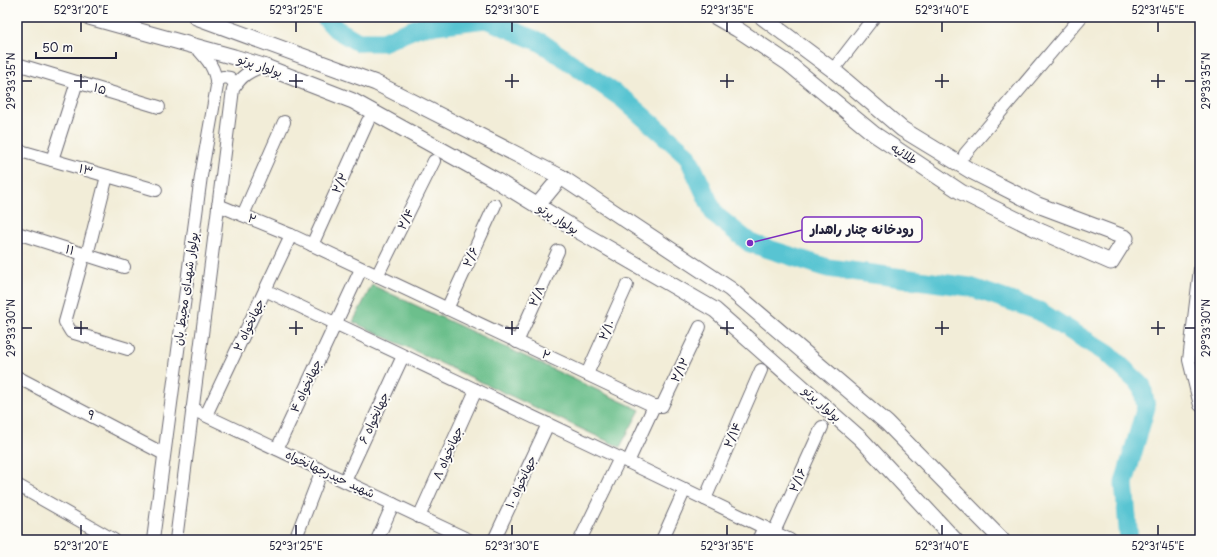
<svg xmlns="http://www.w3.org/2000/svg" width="1217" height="557" viewBox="0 0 1217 557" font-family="'Playpen Sans','Playpen Sans Arabic',sans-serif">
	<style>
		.forest { fill: #6cbf8c; stroke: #477064 }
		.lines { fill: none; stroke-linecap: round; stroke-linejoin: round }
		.river { stroke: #58c4d2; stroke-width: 19 }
		.minor-casing { stroke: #6b6972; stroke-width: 14 }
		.major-casing { stroke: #6b6972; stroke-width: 17 }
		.minor { stroke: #fff; stroke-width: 12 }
		.major { stroke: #fff; stroke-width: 15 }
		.ticks { fill: none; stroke: #22223b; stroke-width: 1.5 }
		.labels { text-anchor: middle; stroke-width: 4; stroke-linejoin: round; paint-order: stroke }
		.street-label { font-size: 12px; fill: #22223b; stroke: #fdfcf7 }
		.leader { fill: none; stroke: #7b2cbf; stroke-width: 1.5 }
		.callout-dot { fill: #7b2cbf; stroke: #fdfcf7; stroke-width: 1.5 }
		.callout { fill: #fdfcf7; stroke: #7b2cbf; stroke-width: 1.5 }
		.callout-label { font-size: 13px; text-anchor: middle; font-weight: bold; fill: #22223b }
		.neatline { fill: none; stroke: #22223b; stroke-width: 1.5 }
		.ticks-label { font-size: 10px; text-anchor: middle; fill: #22223b }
	</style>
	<rect width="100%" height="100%" fill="#fdfcf7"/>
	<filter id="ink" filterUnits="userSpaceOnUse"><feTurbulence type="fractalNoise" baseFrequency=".025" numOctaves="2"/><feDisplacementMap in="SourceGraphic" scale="8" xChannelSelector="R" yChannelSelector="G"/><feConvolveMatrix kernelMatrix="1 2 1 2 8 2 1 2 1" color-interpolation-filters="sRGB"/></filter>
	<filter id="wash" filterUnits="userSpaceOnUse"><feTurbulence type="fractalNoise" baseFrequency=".012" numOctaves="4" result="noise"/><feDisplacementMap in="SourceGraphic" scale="16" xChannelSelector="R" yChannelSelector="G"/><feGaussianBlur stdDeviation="0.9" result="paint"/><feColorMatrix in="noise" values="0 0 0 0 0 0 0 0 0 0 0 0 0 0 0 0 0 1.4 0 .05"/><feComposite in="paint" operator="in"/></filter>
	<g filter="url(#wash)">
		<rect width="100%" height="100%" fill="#f2edd8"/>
		<polygon class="forest" points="372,285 640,410 620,447 353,322"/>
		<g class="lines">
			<polyline class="river" points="325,17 336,29 358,42 383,42 419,27 486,19 542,43 623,99 687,155 715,215 750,243 828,268 970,287 1039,311 1108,354 1142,386 1146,407 1124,483 1129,540"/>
		</g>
	</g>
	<g filter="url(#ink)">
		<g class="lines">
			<defs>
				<g id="minor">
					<polyline points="17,64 159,107"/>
					<polyline points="833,70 874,17"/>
					<polyline points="216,82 223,77 230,78 236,85"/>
					<polyline points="17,150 156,190"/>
					<polyline points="965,154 1081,17"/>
					<polyline points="52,160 77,82"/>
					<polyline points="218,205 291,235 654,406 628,462 790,540"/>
					<polyline points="243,215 284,122"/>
					<polyline points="17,233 124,267"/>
					<polyline points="312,245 368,121"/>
					<polyline points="84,254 65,322 71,332 128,349"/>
					<polyline points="87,255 107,176"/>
					<polyline points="1200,269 1189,360 1200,405"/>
					<polyline points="377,276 434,161"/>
					<polyline points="265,290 628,462"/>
					<polyline points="447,309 495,205"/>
					<polyline points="517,342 558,251"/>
					<polyline points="587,374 627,285"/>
					<polyline points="17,377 164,454"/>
					<polyline points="654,406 662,406 700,327"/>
					<polyline points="192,409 469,540"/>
					<polyline points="206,415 291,235"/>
					<polyline points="277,449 361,269"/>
					<polyline points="345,481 403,356"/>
					<polyline points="17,485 114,540"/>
					<polyline points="705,499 761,370"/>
					<polyline points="419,517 476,390"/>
					<polyline points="774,532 822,427"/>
					<path d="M153 540 201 176 217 86C215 67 208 60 195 46"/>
					<path d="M176 540 233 89C242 75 248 72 263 66"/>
					<polyline points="295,540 322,470"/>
					<polyline points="377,540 393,504"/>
					<polyline points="494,540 548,424"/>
					<polyline points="580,540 620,458"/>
					<polyline points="662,540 685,489"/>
					<polyline points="758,540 764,527"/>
				</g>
				<g id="major">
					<polyline points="89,17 234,57 263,66 353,101 494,179 582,233 715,310 861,439 955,540"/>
					<polyline points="196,17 376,83 561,177 730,289 887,423 1002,540"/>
					<polyline points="716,17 737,29 788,63 874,134 961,192 1042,232 1111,262 1126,238 1038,205 971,171 902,129 833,70 762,17"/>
					<polyline points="537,206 561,177"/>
				</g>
			</defs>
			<use href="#minor" class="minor-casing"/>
			<use href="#major" class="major-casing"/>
			<use href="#minor" class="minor"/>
			<use href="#major" class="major"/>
		</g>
	</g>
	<path class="ticks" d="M81 22V32M296 22V32M512 22V32M727 22V32M942 22V32M1158 22V32M81 74V88M296 74V88M512 74V88M727 74V88M942 74V88M1158 74V88M22 81H32M74 81H88M289 81H303M505 81H519M720 81H734M935 81H949M1151 81H1165M1185 81H1195M81 321V335M296 321V335M512 321V335M727 321V335M942 321V335M1158 321V335M22 328H32M74 328H88M289 328H303M505 328H519M720 328H734M935 328H949M1151 328H1165M1185 328H1195M81 525V535M296 525V535M512 525V535M727 525V535M942 525V535M1158 525V535"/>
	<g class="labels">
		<g class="street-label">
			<text transform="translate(260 66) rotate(19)" y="4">بولوار پرتو</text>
			<text transform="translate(100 89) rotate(17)" y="4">۱۵</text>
			<text transform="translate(904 154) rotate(33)" y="4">طلائیه</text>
			<text transform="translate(86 170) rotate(16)" y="4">۱۳</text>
			<text transform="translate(340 183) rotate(-66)" y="4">۲/۲</text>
			<text transform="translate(252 219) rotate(23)" y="4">۲</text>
			<text transform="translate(406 219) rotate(-64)" y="4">۲/۴</text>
			<text transform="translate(558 219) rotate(32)" y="4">بولوار پرتو</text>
			<text transform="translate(70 250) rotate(18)" y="4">۱۱</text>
			<text transform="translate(471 257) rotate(-65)" y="4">۲/۶</text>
			<text transform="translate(186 289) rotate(-82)" y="4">بولوار شهدای محیط بان</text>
			<text transform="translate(537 296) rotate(-66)" y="4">۲/۸</text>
			<text transform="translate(249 325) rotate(-65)" y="4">جهانخواه ۲</text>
			<text transform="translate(607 330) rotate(-66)" y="4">۲/۱۰</text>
			<text transform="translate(546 355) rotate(25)" y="4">۲</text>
			<text transform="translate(680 370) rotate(-64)" y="4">۲/۱۲</text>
			<text transform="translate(306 386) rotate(-65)" y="4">جهانخواه ۴</text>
			<text transform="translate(822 404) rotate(42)" y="4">بولوار پرتو</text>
			<text transform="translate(91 415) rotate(28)" y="4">۹</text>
			<text transform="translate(374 418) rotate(-65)" y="4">جهانخواه ۶</text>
			<text transform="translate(733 435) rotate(-66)" y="4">۲/۱۴</text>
			<text transform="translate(448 453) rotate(-66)" y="4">جهانخواه ۸</text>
			<text transform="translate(330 474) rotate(25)" y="4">شهید حیدرجهانخواه</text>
			<text transform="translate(798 480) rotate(-66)" y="4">۲/۱۶</text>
			<text transform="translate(521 482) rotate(-65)" y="4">جهانخواه ۱۰</text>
		</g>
	</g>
	<path class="leader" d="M750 243L802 230"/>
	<circle class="callout-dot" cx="750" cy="243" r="4"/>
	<rect class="callout" x="802" y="217" width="120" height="25" rx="4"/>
	<g class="callout-label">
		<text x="862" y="234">رودخانه چنار راهدار</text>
	</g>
	<rect width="1217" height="557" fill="none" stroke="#fdfcf7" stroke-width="44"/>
	<path d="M36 52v6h80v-6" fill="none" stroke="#22223b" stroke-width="2"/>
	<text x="42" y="52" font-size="12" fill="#22223b" stroke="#fdfcf7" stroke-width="3" paint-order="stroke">50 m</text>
	<rect x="22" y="22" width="1173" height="513" class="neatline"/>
	<g class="ticks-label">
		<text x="81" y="14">52°31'20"E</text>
		<text x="296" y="14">52°31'25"E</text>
		<text x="512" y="14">52°31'30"E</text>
		<text x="727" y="14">52°31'35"E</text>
		<text x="942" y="14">52°31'40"E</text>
		<text x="1158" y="14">52°31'45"E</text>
		<text transform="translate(11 81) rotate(-90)" y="4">29°33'35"N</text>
		<text transform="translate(1206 81) rotate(-90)" y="4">29°33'35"N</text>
		<text transform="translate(11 328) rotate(-90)" y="4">29°33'30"N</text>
		<text transform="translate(1206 328) rotate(-90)" y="4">29°33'30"N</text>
		<text x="81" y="550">52°31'20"E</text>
		<text x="296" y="550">52°31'25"E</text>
		<text x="512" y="550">52°31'30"E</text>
		<text x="727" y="550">52°31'35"E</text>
		<text x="942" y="550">52°31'40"E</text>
		<text x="1158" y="550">52°31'45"E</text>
	</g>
</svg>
